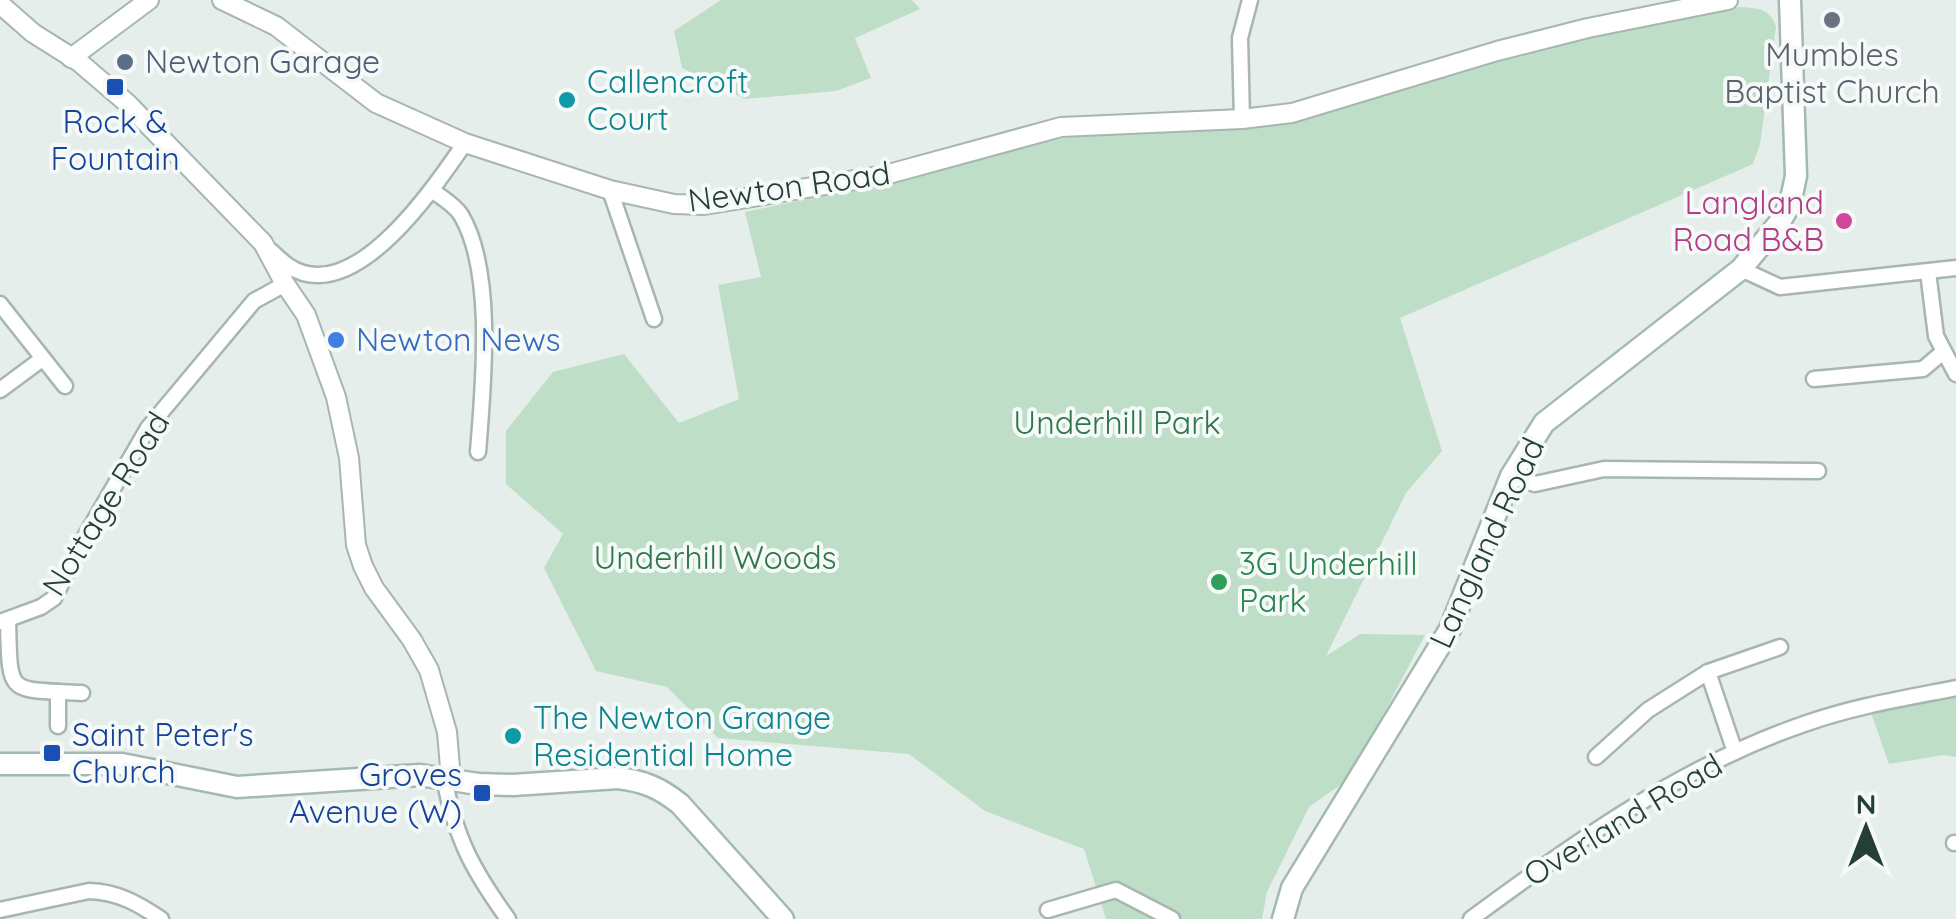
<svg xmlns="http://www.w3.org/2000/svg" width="1956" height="919" viewBox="0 0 1956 919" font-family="Quicksand,sans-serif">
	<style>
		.green { fill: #bedec7 }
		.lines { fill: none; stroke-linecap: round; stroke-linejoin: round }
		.minor-casing { stroke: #a7b6b1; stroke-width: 19 }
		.tertiary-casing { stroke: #a7b6b1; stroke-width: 22 }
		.secondary-casing { stroke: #a3b9b2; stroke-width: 25 }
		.minor { stroke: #fff; stroke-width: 14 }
		.tertiary { stroke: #fff; stroke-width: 18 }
		.secondary { stroke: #fff; stroke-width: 20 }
		.worship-dot { fill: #6b7280; stroke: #f5faf8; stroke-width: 4 }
		.service-dot { fill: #5c6f8a; stroke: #f5faf8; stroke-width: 4 }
		.transit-dot { fill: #1a4fb4; stroke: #f5faf8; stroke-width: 4 }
		.culture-dot { fill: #0f9aa8; stroke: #f5faf8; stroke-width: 4 }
		.hotel-dot { fill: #d1479c; stroke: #f5faf8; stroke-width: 4 }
		.shop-dot { fill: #3f7fe0; stroke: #f5faf8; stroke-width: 4 }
		.leisure-dot { fill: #2e9e5b; stroke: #f5faf8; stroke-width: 4 }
		.labels { text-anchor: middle; stroke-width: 8; stroke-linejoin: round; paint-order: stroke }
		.worship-label { font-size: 32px; fill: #5b616d; stroke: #f5faf8 }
		.service-label { font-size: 32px; fill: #4e5e75; stroke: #f5faf8; text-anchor: start }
		.culture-label { font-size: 32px; fill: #0d838f; stroke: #f5faf8; text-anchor: start }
		.transit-label { font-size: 32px; fill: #164399; stroke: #f5faf8 }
		.street-label { font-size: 32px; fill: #243f38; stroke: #f5faf8 }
		.hotel-label { font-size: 32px; fill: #b23c85; stroke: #f5faf8; text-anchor: end }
		.shop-label { font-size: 32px; fill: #366cbe; stroke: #f5faf8; text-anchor: start }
		.park-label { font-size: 32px; fill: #2e764a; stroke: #f5faf8 }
		.leisure-label { font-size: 32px; fill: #27864d; stroke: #f5faf8; text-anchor: start }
	</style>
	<rect width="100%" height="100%" fill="#e5eeea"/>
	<g class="green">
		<polygon points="721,0 912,0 920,9 855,38 871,78 836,91 745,99 682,68 674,31"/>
		<path d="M1738 7C1757 8 1770 8 1776 27L1760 144 1753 164 1400 318 1442 451 1406 493 1326 656 1360 634 1425 635 1350 778 1309 807 1267 892 1262 919H1106L1084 849 985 811 909 754 718 738 667 687 596 671 544 568 563 534 506 484V431L553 372 624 354 679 423 739 399 718 285 761 277 745 212 929 174 1027 143 1358 98 1568 40Z"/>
		<polygon points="1956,697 1956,757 1944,755 1889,764 1870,710"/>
	</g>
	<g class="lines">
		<defs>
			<g id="minor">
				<polyline points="1242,119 1240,38 1250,0"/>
				<path d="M432 190C442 198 455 205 461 215 495 272 483 387 478 452"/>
				<polyline points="610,190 654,319"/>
				<path d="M271 251C281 260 289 269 303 273 365 291 435 186 465 143"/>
				<polyline points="1741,269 1780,287 1956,268"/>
				<polyline points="1928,272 1936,336 1956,374"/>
				<polyline points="0,304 65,386"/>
				<polyline points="1814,379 1923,369 1943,352"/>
				<polyline points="0,390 42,359"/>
				<polyline points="1511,476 1535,484 1604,469 1818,471"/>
				<path d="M8 620C10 697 6 689 82 693"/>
				<polyline points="0,622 41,607 54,598 86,535 148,428 254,301 285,284"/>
				<polyline points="1708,672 1735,752"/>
				<polyline points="58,692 58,726"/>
				<polyline points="1596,757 1648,710 1708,672 1780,647"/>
				<path d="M444 778C456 839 472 869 508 919"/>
				<polyline points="1954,843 1956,843"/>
				<path d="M0 910 89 891C118 892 137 903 161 919"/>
				<polyline points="1048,910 1116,890 1172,919"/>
				<path d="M1471 919C1575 842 1683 765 1807 723 1856 706 1906 698 1956 688"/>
			</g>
			<g id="tertiary">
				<polyline points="222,0 276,26 376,103 465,143 610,190 674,204 704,205 885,175 1061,127 1242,119 1292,113 1497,51 1588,28 1728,0"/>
				<polyline points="0,4 33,33 79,62 127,103 263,243 285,284 306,315 336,397 349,458 356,545 363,566 374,588 412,640 429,670 447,732 451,779"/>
				<polyline points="71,58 149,0"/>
			</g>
			<g id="secondary">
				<path d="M0 764H122L237 787 420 775 478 784 513 785 618 778C644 781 660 788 680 804L783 919"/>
				<polyline points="1283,919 1292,888 1450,629 1511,476 1544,423 1741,269 1780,222 1790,204 1796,176 1790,0"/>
			</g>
		</defs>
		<use href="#minor" class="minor-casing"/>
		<use href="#tertiary" class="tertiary-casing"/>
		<use href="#secondary" class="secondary-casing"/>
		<use href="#minor" class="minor"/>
		<use href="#tertiary" class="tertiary"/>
		<use href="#secondary" class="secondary"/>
	</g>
	<circle class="worship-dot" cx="1832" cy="20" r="10"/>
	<circle class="service-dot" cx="125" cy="62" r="10"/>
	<g class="transit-dot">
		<rect x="105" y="77" width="20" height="20" rx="5"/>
		<rect x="42" y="743" width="20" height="20" rx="5"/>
		<rect x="472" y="783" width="20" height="20" rx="5"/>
	</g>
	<g class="culture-dot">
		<circle cx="567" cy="100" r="10"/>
		<circle cx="513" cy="736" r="10"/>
	</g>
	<circle class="hotel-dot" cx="1844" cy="221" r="10"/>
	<circle class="shop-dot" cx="336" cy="340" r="10"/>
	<circle class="leisure-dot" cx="1219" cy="582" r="10"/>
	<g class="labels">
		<g class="worship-label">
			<text x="1832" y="66">Mumbles<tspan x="1832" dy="37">Baptist Church</tspan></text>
		</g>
		<g class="service-label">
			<text x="145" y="73">Newton Garage</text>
		</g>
		<g class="culture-label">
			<text x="587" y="93">Callencroft<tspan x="587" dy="37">Court</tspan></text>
			<text x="533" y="729">The Newton Grange<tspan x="533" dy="37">Residential Home</tspan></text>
		</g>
		<g class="transit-label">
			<text x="115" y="133">Rock &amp;<tspan x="115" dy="37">Fountain</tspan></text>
			<text x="72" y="746" text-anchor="start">Saint Peter's<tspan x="72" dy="37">Church</tspan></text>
			<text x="462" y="786" text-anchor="end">Groves<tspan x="462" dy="37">Avenue (W)</tspan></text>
		</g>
		<g class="street-label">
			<text transform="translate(789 187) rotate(-8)" y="11">Newton Road</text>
			<text transform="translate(106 504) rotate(-58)" y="11">Nottage Road</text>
			<text transform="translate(1487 543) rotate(-65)" y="11">Langland Road</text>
			<text transform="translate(1623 820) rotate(-31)" y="11">Overland Road</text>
		</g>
		<g class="hotel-label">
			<text x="1824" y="214">Langland<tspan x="1824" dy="37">Road B&amp;B</tspan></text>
		</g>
		<g class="shop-label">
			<text x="356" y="351">Newton News</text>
		</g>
		<g class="park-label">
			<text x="1117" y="434">Underhill Park</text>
			<text x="715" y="569">Underhill Woods</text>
		</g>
		<g class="leisure-label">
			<text x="1239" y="575">3G Underhill<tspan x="1239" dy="37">Park</tspan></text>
		</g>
	</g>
	<g transform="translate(1866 829)" stroke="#f5faf8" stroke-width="8" paint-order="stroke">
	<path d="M0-8L18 38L0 25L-18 38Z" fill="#243f38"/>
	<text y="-15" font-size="28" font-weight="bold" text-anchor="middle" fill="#243f38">N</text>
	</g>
</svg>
